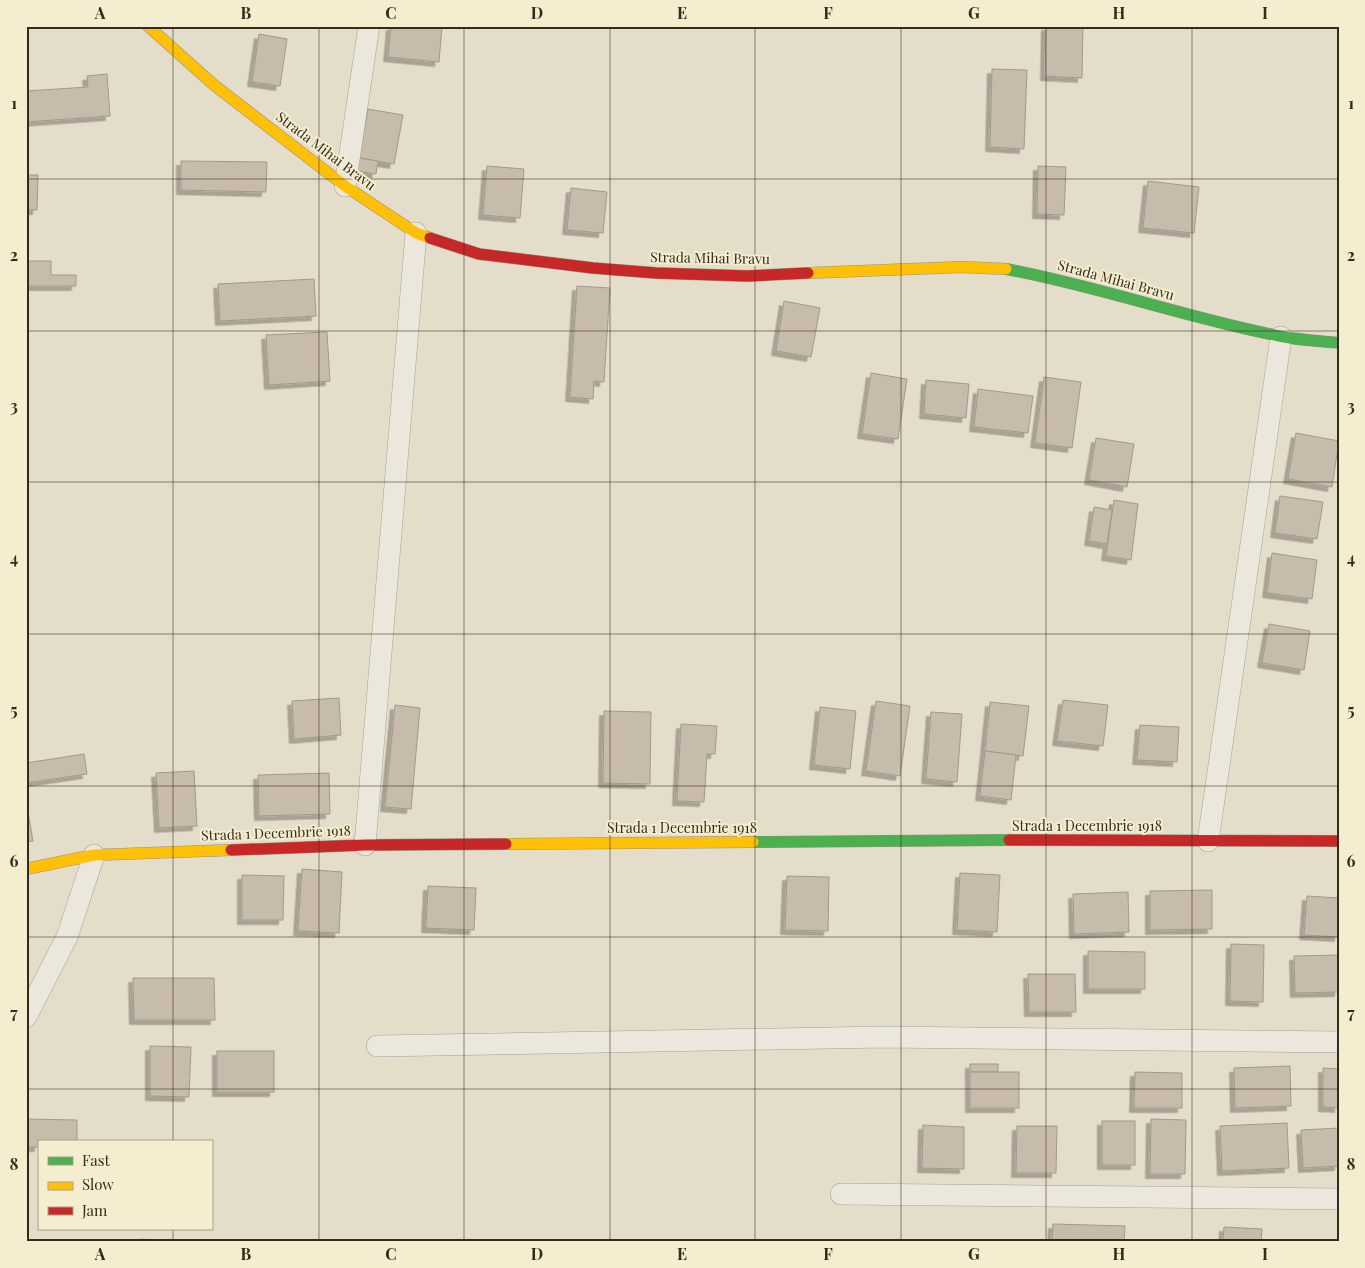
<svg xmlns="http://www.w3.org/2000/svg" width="1365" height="1268" viewBox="0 0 1365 1268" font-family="'Playfair Display',serif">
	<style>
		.building { fill: #c7bbab; stroke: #a3998a; filter: url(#shadow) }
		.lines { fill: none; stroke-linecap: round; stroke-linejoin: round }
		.street-casing { stroke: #a8a294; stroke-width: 22 }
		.fast-casing { stroke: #989184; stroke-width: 12 }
		.slow-casing { stroke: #989184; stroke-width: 12 }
		.jam-casing { stroke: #989184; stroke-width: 12 }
		.street { stroke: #ebe7dc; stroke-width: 21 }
		.fast { stroke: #4caf50; stroke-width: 11 }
		.slow { stroke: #ffc107; stroke-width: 11 }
		.jam { stroke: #c62828; stroke-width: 11 }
		.grid { fill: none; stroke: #362a1c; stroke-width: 1; stroke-opacity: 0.55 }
		.labels { text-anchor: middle; stroke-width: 4; stroke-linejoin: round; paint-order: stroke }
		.street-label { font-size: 14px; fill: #362a1c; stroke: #f5edcf }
		.neatline { fill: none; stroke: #362a1c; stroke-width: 2 }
		.grid-label { font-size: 16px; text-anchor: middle; font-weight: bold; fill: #362a1c }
	</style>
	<defs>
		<filter id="shadow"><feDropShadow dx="-4.5" dy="4.5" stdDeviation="0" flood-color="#0004"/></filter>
	</defs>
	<rect width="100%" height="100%" fill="#e4ddca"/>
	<g class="building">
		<polygon points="391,26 442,26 439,62 388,57"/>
		<polygon points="1046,26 1083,26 1082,78 1045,76"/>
		<polygon points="259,34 287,39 280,86 252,82"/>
		<polygon points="992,69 1027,70 1024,149 990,147"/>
		<polygon points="107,74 110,116 26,122 26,91 88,87 87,76"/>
		<polygon points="368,109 403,115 394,164 359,158"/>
		<polygon points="359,158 378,161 376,174 357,171"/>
		<polygon points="181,161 267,162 266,192 181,190"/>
		<polygon points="487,166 524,169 520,218 483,215"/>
		<polygon points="1038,166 1066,167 1064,215 1037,214"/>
		<polygon points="26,175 38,175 37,210 26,210"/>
		<polygon points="1148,181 1199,187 1194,233 1143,228"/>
		<polygon points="571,188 607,192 603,233 567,230"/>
		<polygon points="26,261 51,261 51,275 76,275 76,286 26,286"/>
		<polygon points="314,279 316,316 220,321 218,284"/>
		<polygon points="577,286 610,288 604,382 594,381 593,399 570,397"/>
		<polygon points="784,301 820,308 811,357 776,351"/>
		<polygon points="327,332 330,381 269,385 266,335"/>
		<polygon points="871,373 907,379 898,439 862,434"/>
		<polygon points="1044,377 1081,382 1072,448 1035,443"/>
		<polygon points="926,380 969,384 966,418 924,414"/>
		<polygon points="978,389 1033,396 1028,433 974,427"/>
		<polygon points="1296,433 1339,441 1332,487 1288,479"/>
		<polygon points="1096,438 1134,444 1127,487 1089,480"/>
		<polygon points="1280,496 1323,502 1317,539 1275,533"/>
		<polygon points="1114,500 1138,504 1131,560 1106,556"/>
		<polygon points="1094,507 1112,510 1107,544 1089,541"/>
		<polygon points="1272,553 1317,560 1312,599 1267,593"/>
		<polygon points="1269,624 1310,631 1304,670 1262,663"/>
		<polygon points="339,698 341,735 294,739 292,701"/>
		<polygon points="1063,700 1108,705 1103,746 1057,741"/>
		<polygon points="876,701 910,706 900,776 866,771"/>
		<polygon points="990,702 1029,706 1023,756 985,751"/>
		<polygon points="395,705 420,708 411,809 385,807"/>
		<polygon points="820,707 856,711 850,769 814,765"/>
		<polygon points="604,711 651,712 650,784 603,783"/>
		<polygon points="931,712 962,714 957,782 926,779"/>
		<polygon points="681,724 717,726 715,754 707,754 704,802 677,801"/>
		<polygon points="1140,725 1179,727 1177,762 1137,760"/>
		<polygon points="985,751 1016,755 1011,800 980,796"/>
		<polygon points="84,754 87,774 26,783 26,763"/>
		<polygon points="194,771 197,826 159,828 156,773"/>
		<polygon points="329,773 330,814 259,816 258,775"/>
		<polygon points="26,800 33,841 26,842"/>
		<polygon points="302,869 342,872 339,933 298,931"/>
		<polygon points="960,873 1000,875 997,932 957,930"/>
		<polygon points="242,875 284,876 283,920 242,920"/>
		<polygon points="787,876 829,877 828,931 785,930"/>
		<polygon points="428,886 476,888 474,930 426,928"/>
		<polygon points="1212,890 1212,929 1150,930 1150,891"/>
		<polygon points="1128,892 1129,932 1074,934 1073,894"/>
		<polygon points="1307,896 1339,898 1339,937 1304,935"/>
		<polygon points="1231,944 1264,945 1263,1002 1230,1001"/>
		<polygon points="1088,951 1145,952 1145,989 1088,989"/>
		<polygon points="1339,955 1339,992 1295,993 1294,956"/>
		<polygon points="1028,974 1075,974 1076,1012 1029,1012"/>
		<polygon points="133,978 214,978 215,1020 134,1020"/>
		<polygon points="150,1046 191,1047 189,1097 150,1096"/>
		<rect x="217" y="1051" width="57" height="41"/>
		<rect x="970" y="1064" width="28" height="8"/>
		<polygon points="1290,1066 1291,1106 1235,1108 1234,1068"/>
		<polygon points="1323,1068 1339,1069 1339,1108 1323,1107"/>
		<rect x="970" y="1072" width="49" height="36"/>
		<polygon points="1135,1072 1182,1073 1182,1108 1134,1108"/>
		<polygon points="26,1119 77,1120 77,1142 39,1142 39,1147 26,1147"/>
		<polygon points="1151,1119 1186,1120 1185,1174 1150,1174"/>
		<rect x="1102" y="1121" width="33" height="44"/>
		<polygon points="1287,1123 1289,1168 1222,1171 1220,1126"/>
		<polygon points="923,1125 964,1127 964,1169 922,1168"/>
		<polygon points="1017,1126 1057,1126 1056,1173 1016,1173"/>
		<polygon points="1339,1128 1339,1166 1303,1168 1301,1130"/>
		<polygon points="1053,1224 1125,1226 1124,1242 1052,1242"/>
		<polygon points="1224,1227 1262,1229 1261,1242 1223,1242"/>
		<polygon points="141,1239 176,1242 141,1242"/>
	</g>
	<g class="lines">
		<defs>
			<g id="street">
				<polyline points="345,186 369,26"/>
				<polyline points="1208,841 1281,337"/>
				<polyline points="365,845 416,233"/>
				<polyline points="26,1017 67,937 94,855"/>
				<polyline points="377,1046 883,1037 1339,1042"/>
				<polyline points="841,1194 1339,1199"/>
			</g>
			<g id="fast">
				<path d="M1006 269C1098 286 1187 318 1279 336 1298 340 1319 341 1339 343"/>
				<polyline points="753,842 1009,840"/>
			</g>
			<g id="slow">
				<polyline points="148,26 214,85 345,186 416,233 430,238"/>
				<polyline points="808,273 962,267 1006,269"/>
				<polyline points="506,844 753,842"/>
				<polyline points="26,869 94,855 231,850"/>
			</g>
			<g id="jam">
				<polyline points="430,238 479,254 593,268 656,273 747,276 808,273"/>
				<polyline points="1009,840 1339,841"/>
				<polyline points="231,850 365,845 506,844"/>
			</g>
		</defs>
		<use href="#street" class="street-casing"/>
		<use href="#fast" class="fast-casing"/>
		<use href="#slow" class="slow-casing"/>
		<use href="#jam" class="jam-casing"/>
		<use href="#street" class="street"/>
		<use href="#fast" class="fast"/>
		<use href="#slow" class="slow"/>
		<use href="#jam" class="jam"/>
	</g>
	<path class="grid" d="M173 26V1142M319 26V1242M464 26V1242M610 26V1242M755 26V1242M901 26V1242M1046 26V1242M1192 26V1242M26 179H1339M26 331H1339M26 482H1339M26 634H1339M26 786H1339M26 937H1339M26 1089H1339M173 1229V1242"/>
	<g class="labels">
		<g class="street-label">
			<text transform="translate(326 151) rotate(37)" y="5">Strada Mihai Bravu</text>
			<text transform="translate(710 258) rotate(1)" y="5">Strada Mihai Bravu</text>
			<text transform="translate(1116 280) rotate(15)" y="5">Strada Mihai Bravu</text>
			<text x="1087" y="831">Strada 1 Decembrie 1918</text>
			<text x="682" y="833">Strada 1 Decembrie 1918</text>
			<text transform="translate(276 833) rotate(-2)" y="5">Strada 1 Decembrie 1918</text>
		</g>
	</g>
	<rect width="1365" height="1268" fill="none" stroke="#f5edcf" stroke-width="55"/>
	<rect x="38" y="1140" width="175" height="90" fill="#f5edcf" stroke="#a99f87"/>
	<rect x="48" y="1157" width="25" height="8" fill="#4caf50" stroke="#a99f87"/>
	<text x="82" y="1166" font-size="15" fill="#362a1c">Fast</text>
	<rect x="48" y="1182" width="25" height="8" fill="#ffc107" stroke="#a99f87"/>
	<text x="82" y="1190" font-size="15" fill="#362a1c">Slow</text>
	<rect x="48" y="1207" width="25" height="8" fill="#c62828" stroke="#a99f87"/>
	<text x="82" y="1216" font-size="15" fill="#362a1c">Jam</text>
	<rect x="28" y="28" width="1310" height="1212" class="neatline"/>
	<g class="grid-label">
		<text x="100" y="19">A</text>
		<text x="246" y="19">B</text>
		<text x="391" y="19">C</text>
		<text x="537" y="19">D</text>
		<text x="682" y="19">E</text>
		<text x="828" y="19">F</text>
		<text x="974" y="19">G</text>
		<text x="1119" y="19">H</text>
		<text x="1265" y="19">I</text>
		<text x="14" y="109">1</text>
		<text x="1351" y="109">1</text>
		<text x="14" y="261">2</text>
		<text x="1351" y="261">2</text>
		<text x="14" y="412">3</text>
		<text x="1351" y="412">3</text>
		<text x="14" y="564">4</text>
		<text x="1351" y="564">4</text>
		<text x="14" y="716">5</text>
		<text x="1351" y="716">5</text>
		<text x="14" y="867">6</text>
		<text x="1351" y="867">6</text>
		<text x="14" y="1019">7</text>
		<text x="1351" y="1019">7</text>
		<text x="14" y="1170">8</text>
		<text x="1351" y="1170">8</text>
		<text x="100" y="1260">A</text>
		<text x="246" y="1260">B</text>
		<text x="391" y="1260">C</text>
		<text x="537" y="1260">D</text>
		<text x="682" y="1260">E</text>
		<text x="828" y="1260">F</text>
		<text x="974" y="1260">G</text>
		<text x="1119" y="1260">H</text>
		<text x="1265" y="1260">I</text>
	</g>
</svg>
